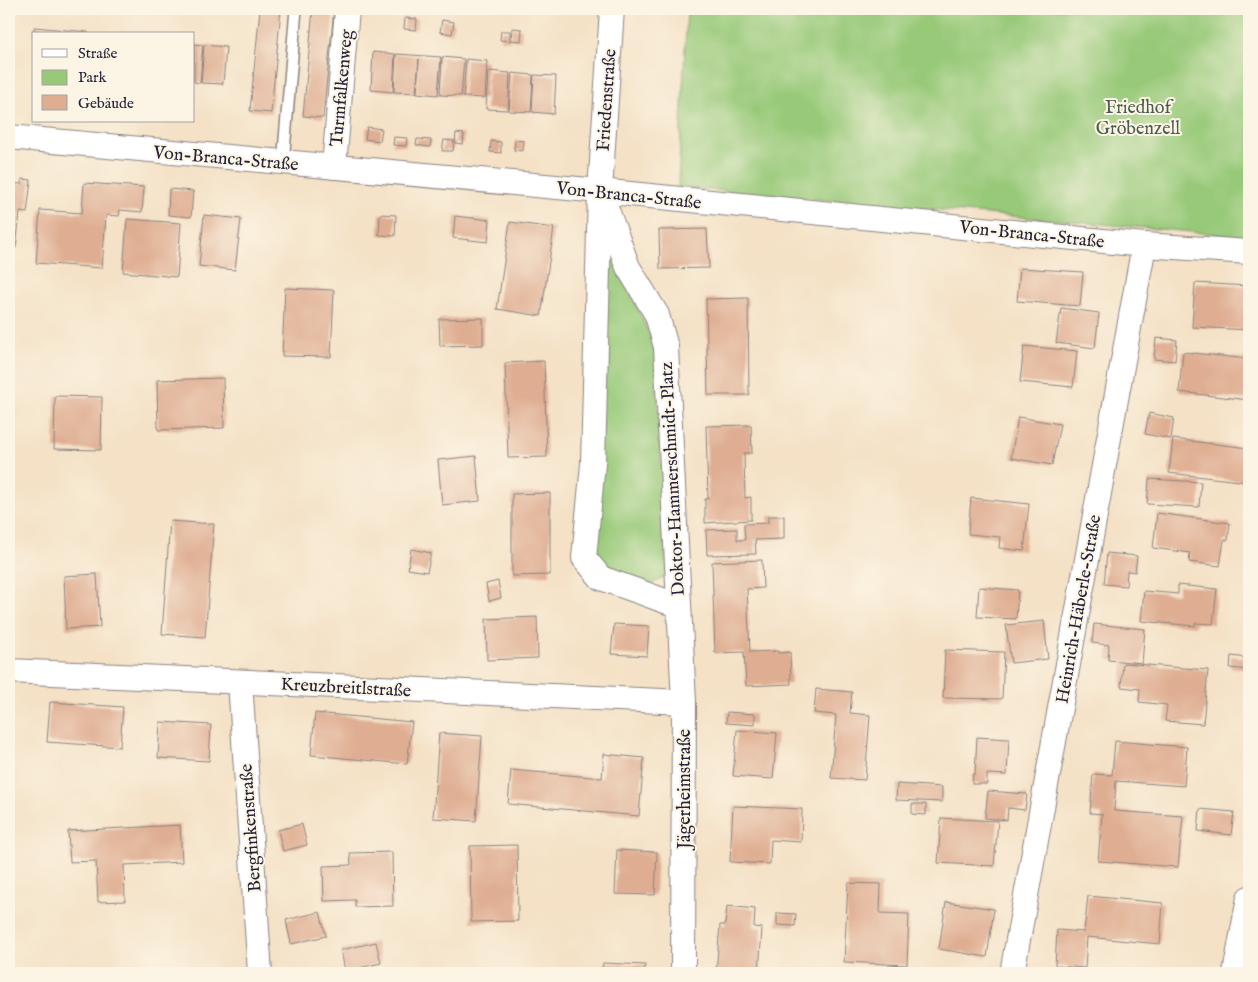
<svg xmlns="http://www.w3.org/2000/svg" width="1258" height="982" viewBox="0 0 1258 982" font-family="'IM FELL English',serif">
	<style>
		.green { fill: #97c978; stroke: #5c765a }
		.building { fill: #dfae92 }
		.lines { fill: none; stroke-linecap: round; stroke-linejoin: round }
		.service-casing { stroke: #8b8280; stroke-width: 14 }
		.minor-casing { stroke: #8b8280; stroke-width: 26 }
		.service { stroke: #fff; stroke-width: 11 }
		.minor { stroke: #fff; stroke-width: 24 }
		.labels { text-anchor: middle; stroke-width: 4; stroke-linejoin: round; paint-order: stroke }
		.street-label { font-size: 18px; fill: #22223b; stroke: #fcf5e5 }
		.park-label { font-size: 18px; fill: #4b5c50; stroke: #fcf5e5 }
	</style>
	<rect width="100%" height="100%" fill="#fcf5e5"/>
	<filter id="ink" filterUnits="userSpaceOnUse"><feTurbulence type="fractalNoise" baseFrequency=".02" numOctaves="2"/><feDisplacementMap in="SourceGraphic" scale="10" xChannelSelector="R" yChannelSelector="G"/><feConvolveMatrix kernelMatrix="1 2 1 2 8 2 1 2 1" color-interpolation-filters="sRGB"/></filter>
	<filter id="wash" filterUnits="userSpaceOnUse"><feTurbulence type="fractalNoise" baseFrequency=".0096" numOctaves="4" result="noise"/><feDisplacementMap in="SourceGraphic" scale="20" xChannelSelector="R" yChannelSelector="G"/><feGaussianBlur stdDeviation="1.12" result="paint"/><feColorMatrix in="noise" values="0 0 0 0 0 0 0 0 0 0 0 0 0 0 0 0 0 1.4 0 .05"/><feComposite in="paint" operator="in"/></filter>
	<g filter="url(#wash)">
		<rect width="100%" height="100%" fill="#f4e1c6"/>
		<g class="green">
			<polygon points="687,9 1249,9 1249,237 678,187"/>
			<polygon points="603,207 616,262 655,346 667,576 650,585 604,573 590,548"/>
		</g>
		<g id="blocks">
			<g class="building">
				<polygon points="260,9 281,9 271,113 250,111"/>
				<polygon points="313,9 334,9 323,118 303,116"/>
				<polygon points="405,18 417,19 416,30 404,29"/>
				<polygon points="442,20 454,22 452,34 440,32"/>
				<polygon points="34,27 88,32 88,34 34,34"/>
				<polygon points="512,28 522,29 521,41 511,40"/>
				<polygon points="501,31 510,31 510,41 500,40"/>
				<polygon points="194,44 203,45 200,83 194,82"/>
				<polygon points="204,45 226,47 223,84 201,83"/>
				<polygon points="373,52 395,54 393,92 371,90"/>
				<polygon points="396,54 441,57 438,95 417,93 419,59 416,93 394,92"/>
				<polygon points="442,57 464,59 461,96 440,95"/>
				<polygon points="466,59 487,61 485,98 463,97"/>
				<polygon points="488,71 510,73 508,110 486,109"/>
				<polygon points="512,73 533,75 531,112 509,111"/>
				<polygon points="534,75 556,76 554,114 532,112"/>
				<polygon points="367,127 382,129 380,141 365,139"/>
				<polygon points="456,133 464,134 463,144 455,143"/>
				<polygon points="394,137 407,138 406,146 393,145"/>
				<polygon points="417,139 431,140 430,147 416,145"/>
				<polygon points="444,140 454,141 453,151 442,151"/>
				<polygon points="515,140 524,141 523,151 514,150"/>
				<polygon points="491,141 501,142 501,153 490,152"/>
				<polygon points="22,179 31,180 27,213 20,212 16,248 9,247 9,183 22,184"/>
				<polygon points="84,183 144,187 142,212 120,210 119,216 106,215 102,268 36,263 40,210 82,213"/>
				<polygon points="169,189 193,191 191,217 168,215"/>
				<polygon points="380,214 396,215 395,236 379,235"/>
				<polygon points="204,215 241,219 235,270 199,266"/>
				<polygon points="455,216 490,220 488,242 453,238"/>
				<polygon points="127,219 181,223 177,277 123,272"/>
				<polygon points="510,222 554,228 541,316 497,309"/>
				<polygon points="707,229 709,268 660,269 659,230"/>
				<polygon points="1020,268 1083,272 1080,306 1017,301"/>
				<polygon points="1195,283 1249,286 1249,330 1192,327"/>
				<polygon points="285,288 334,290 331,357 282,356"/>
				<polygon points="748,298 749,395 708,395 706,299"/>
				<polygon points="1061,308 1099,313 1095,348 1056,343"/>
				<polygon points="483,318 483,345 440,346 439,319"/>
				<polygon points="1156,338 1177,340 1175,361 1154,359"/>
				<polygon points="1024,346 1077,351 1073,387 1020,382"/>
				<polygon points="1183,352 1249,359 1249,400 1179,392"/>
				<polygon points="544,361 547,457 508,458 505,363"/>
				<polygon points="223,378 224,428 158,430 157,380"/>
				<polygon points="55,396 102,397 101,450 54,449"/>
				<polygon points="1149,413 1174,418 1171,439 1145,434"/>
				<polygon points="1018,417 1060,424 1052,465 1011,458"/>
				<polygon points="751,425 752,453 744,453 745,498 751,497 751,520 705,523 705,499 708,499 706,426"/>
				<polygon points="1173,439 1249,448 1248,482 1169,473"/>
				<polygon points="476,456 480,501 442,505 438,460"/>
				<polygon points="1149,479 1201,482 1199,507 1147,504"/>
				<polygon points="550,493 550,575 512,576 512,494"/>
				<polygon points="971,498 1029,504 1024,551 999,548 1000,537 968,534"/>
				<polygon points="1157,513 1230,523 1228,540 1224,540 1220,566 1189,562 1190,553 1153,548"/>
				<polygon points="768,516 784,516 784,539 755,540 756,554 707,555 706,530 737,529 737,540 745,540 744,524 768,523"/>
				<polygon points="170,521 214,524 205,637 162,634"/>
				<polygon points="411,549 431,553 427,572 408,569"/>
				<polygon points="1107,553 1137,556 1135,572 1127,571 1126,586 1104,584"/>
				<polygon points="762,560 763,588 747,589 750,652 778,651 778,653 790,652 791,684 746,686 744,652 715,653 712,562"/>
				<polygon points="97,574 100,627 66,629 64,576"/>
				<polygon points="498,581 501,598 489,601 486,584"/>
				<polygon points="1178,585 1217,589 1213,624 1195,623 1195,626 1141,621 1144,591 1178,594"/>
				<polygon points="979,587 1018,590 1016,619 977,617"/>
				<polygon points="537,617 538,658 487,660 486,619"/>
				<polygon points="1044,621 1048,659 1011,663 1006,625"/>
				<polygon points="614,624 649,626 647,656 611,654"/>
				<polygon points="1094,624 1145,629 1142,663 1108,660 1109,645 1092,643"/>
				<polygon points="945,650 1004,652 1002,699 943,698"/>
				<polygon points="1231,656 1249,658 1249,670 1230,668"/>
				<polygon points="1123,663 1208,670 1203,724 1165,721 1167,705 1139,702 1140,689 1121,687"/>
				<polygon points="816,689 852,692 850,713 870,715 865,780 831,778 836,715 814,713"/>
				<polygon points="50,702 123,707 120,747 47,742"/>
				<polygon points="727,712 755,714 755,725 726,723"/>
				<polygon points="315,713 412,722 407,764 311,755"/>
				<polygon points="160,722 211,725 209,761 158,758"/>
				<polygon points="737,730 777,733 773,779 733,776"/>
				<polygon points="439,733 482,736 476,821 433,818"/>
				<polygon points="977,737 1009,739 1007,775 987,774 987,784 972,784 973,774 975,774"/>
				<polygon points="1115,741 1187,747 1184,786 1116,781 1114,811 1183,816 1178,867 1098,861 1102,814 1090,813 1093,774 1112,775"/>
				<polygon points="604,754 644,758 639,816 508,804 511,770 602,778"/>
				<polygon points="897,784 942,787 942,802 896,800"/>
				<polygon points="988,791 1027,794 1025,810 1008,808 1007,820 985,818"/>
				<polygon points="912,804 926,804 926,815 912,814"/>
				<polygon points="733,806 802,809 801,842 771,840 770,864 730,862"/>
				<polygon points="1200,809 1234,812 1231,835 1198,831"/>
				<polygon points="941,818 998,821 994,866 938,863"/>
				<polygon points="302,824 307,845 283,851 278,830"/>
				<polygon points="180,825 182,862 124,865 125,901 98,902 96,861 70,862 68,831"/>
				<polygon points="517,845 518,921 471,922 470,846"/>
				<polygon points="617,850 657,852 655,895 615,894"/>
				<polygon points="392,852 393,906 355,907 355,900 324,901 323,866 351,865 350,853"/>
				<polygon points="848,883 881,884 880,913 909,914 907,965 844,962"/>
				<polygon points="1088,896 1163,903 1160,944 1087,937 1085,968 1055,966 1057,930 1084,932"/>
				<polygon points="946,902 994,909 987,957 939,949"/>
				<polygon points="727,906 755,909 754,927 762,928 759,973 716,973 720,925 725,925"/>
				<polygon points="320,912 326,936 291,944 286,920"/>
				<polygon points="777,913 796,914 795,926 777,925"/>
				<polygon points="376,942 381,963 345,971 341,950"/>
				<polygon points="603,963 645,965 644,973 602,973"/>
			</g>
		</g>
	</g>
	<g filter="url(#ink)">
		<use href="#blocks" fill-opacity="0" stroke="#8b8280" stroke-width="1"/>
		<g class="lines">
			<defs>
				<polyline id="service" points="283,163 296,9"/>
				<g id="minor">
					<polyline points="612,9 600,191 593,464 584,558 601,578 679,606"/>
					<polyline points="9,137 600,191 1144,245 1249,252"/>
					<polyline points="334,167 347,9"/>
					<polyline points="600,191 628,267 657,315 666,347 684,702 683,973"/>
					<polyline points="9,671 684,702"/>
					<polyline points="240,682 260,973"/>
					<polyline points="1012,973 1144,245"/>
					<polyline points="1235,973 1249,898"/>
				</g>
			</defs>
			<use href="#service" class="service-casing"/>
			<use href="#minor" class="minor-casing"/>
			<use href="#service" class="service"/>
			<use href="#minor" class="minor"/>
		</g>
	</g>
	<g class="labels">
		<g class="street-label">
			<text transform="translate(341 88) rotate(-85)" y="6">Turmfalkenweg</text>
			<text transform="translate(606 100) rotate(-86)" y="6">Friedenstraße</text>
			<text transform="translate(226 158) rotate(5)" y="6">Von-Branca-Straße</text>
			<text transform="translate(629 195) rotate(6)" y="6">Von-Branca-Straße</text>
			<text transform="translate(1032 234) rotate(6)" y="6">Von-Branca-Straße</text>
			<text transform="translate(672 479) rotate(-93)" y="6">Doktor-Hammerschmidt-Platz</text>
			<text transform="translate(1078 609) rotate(-80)" y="6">Heinrich-Häberle-Straße</text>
			<text transform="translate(346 687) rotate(3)" y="6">Kreuzbreitlstraße</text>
			<text transform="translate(684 789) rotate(-90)" y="6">Jägerheimstraße</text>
			<text transform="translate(250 828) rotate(-94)" y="6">Bergfinkenstraße</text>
		</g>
		<g class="park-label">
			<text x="1138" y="113">Friedhof<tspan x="1138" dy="21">Gröbenzell</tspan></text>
		</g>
	</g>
	<rect width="1258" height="982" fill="none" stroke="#fcf5e5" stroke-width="30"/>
	<rect x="32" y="32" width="162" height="90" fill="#fcf5e5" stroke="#a5a1a1"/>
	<rect x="42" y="49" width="25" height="8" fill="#ffffff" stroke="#a5a1a1"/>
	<text x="78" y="58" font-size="15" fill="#22223b">Straße</text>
	<rect x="42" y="70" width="25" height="15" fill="#97c978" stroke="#a5a1a1"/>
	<text x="78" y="82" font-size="15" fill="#22223b">Park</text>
	<rect x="42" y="95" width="25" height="15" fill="#dfae92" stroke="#a5a1a1"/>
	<text x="78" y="108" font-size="15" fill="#22223b">Gebäude</text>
</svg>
